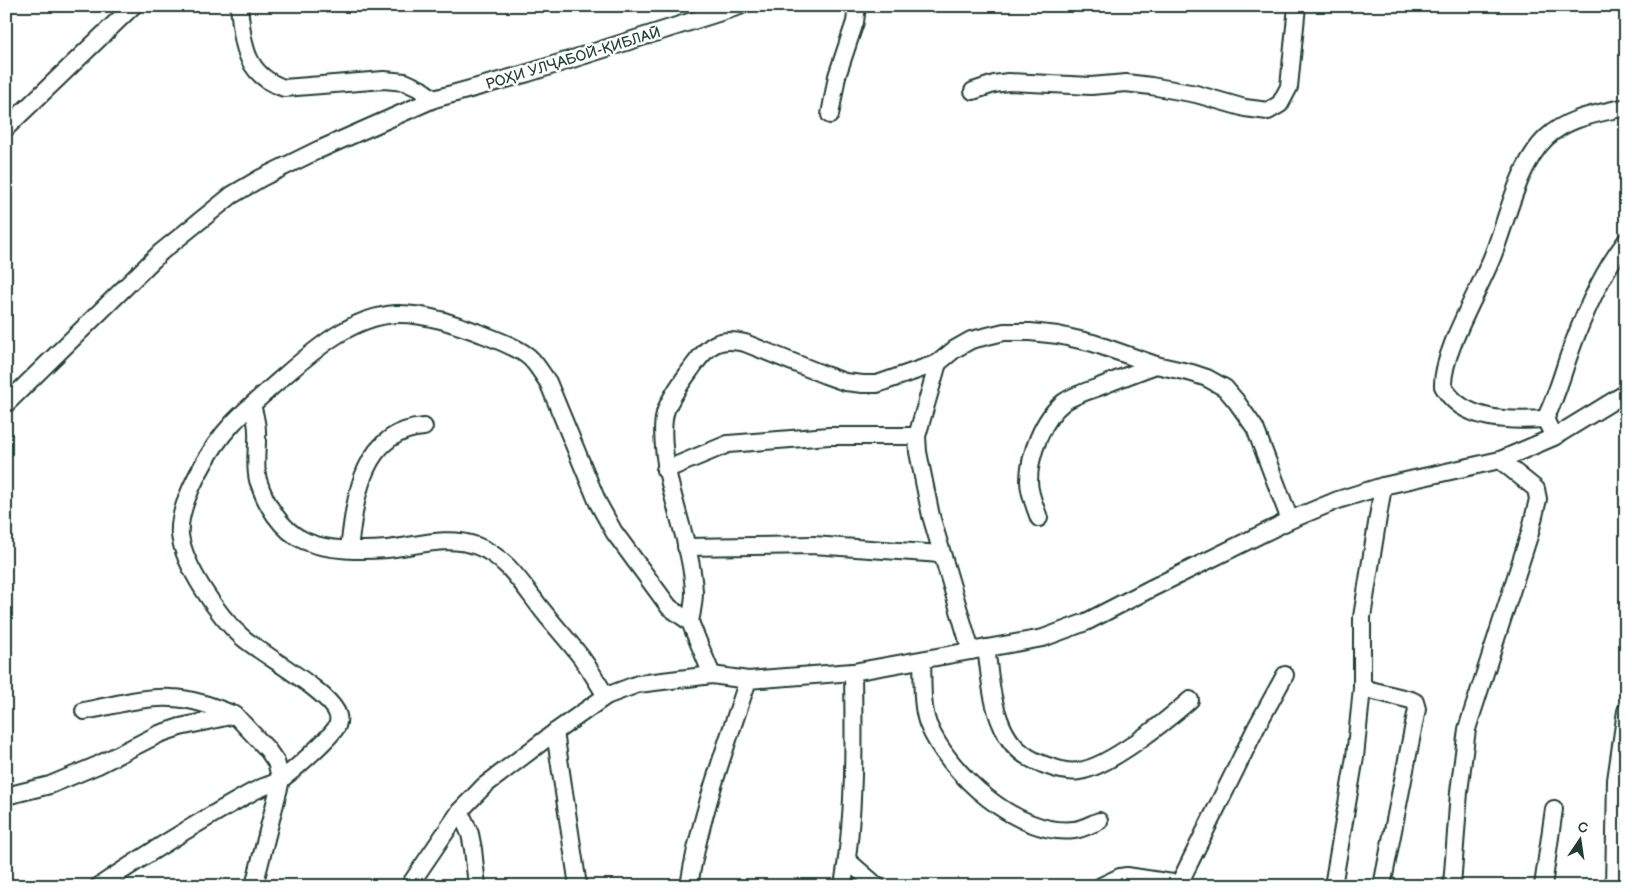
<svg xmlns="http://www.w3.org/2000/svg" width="1632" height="892" viewBox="0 0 1632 892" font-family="'Balsamiq Sans',sans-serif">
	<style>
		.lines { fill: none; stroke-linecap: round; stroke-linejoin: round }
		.minor-casing { stroke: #1f3d34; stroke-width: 20 }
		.minor { stroke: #fff; stroke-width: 16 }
		.labels { text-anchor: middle; stroke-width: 5; stroke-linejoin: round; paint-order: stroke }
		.street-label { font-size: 15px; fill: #1f3d34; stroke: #fff }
	</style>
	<rect width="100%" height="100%" fill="#fff"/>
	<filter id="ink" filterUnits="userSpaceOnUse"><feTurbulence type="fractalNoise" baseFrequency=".02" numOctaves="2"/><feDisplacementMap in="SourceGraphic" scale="10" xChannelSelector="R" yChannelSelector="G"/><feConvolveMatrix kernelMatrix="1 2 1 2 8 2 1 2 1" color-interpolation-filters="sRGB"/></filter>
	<g filter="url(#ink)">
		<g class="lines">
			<defs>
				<g id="minor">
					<path d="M239 6C243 43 244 75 284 88L384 80 405 82 420 89 434 99"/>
					<polyline points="973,91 994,84 1008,82 1091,86 1126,83 1151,86 1196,94 1245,108 1268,111 1280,104 1289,87 1297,6"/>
					<polyline points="830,115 837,76 855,22 857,6"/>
					<polyline points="6,128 133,6"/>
					<polyline points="938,363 917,436 918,452 931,516 971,651"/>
					<polyline points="6,404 161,252 232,195 261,178 316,151 434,99 528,73 740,6"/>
					<path d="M252 405C254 413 257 422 257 431 258 447 254 464 258 480 265 503 281 531 305 541 327 551 363 551 387 549 416 546 448 535 477 546 507 557 524 587 543 611 554 625 566 638 577 652 588 665 597 682 606 696"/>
					<path d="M1545 419C1510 421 1462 422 1443 386 1442 351 1480 290 1493 255 1507 220 1518 165 1546 138 1568 117 1597 114 1626 107"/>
					<path d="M1550 429 1545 419C1555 400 1561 379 1568 358 1582 318 1600 275 1626 241"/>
					<polyline points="665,470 728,444 829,436 917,436"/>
					<path d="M1039 518C1035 506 1029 494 1029 481 1029 455 1043 418 1064 402 1074 395 1087 391 1099 387 1118 379 1137 372 1156 365"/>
					<polyline points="686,547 813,545 941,554"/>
					<path d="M349 549C355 501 361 431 424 427"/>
					<path d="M690 622C692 612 694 602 694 592 692 544 668 497 664 447 663 435 662 422 666 410 672 394 684 379 694 365 709 344 719 337 745 343L825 375 845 382 863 384H877L938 363 955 349 971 340 1004 332H1030L1058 335 1093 343 1156 365 1192 373 1207 378 1225 388 1236 401 1255 428 1290 520"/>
					<path d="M986 648C990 674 991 702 1002 726 1010 745 1023 757 1042 764 1054 768 1066 773 1079 771 1109 767 1166 721 1190 700"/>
					<path d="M922 660C923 680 921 705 928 724 948 773 1018 837 1074 830 1083 829 1091 824 1099 821"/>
					<polyline points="1362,688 1411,700 1415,702 1417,709 1382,886"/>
					<path d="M84 711C112 706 143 696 172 698 194 699 214 707 235 715"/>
					<polyline points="555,732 578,886"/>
					<polyline points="6,796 50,785 98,765 159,734 180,727 235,715 267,749 276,762 281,780 254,886"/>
					<polyline points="460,811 470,834 473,849 477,886"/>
					<polyline points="847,860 877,886"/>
					<polyline points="1179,884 1257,726 1285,675"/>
					<path d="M99 886C144 856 190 827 238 800 245 796 253 791 261 788 267 785 274 784 280 780 290 774 332 736 337 726 338 723 339 719 338 716 334 694 261 654 242 637 218 616 184 566 180 535 177 503 211 446 233 423 246 409 261 397 275 384 309 355 348 317 396 314 425 313 455 324 482 334 497 340 517 347 529 357 537 364 542 374 548 382L598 503 614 532 669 607 690 622 712 675"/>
					<polyline points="409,886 460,811 484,786 555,732 606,696 638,684 712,675 748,680 853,672 1043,638 1086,622 1150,589 1290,520 1338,500 1383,486 1500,460 1554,437 1626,393"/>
					<path d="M689 886C700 815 726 747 748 680"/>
					<path d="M843 886C855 815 854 744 853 672"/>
					<polyline points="1101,886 1120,877 1127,876 1179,884 1178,886"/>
					<polyline points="1333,886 1355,757 1362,688 1362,617 1383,486"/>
					<polyline points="1452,886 1459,792 1467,729 1530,533 1538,499 1536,489 1500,460"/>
					<polyline points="1543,886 1554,809"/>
					<polyline points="1614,886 1616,780 1626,711"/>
				</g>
			</defs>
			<use href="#minor" class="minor-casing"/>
			<use href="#minor" class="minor"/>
		</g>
	</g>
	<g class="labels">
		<g class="street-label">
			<text transform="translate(573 58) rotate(-17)" y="5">РОҲИ УЛҶАБОЙ-ҚИБЛАӢ</text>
		</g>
	</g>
	<rect width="1632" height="892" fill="none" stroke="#fff" stroke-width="25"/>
	<rect x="12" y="12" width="1607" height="867" fill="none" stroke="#1f3d34" stroke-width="2" filter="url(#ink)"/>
	<g transform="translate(1580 840) rotate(13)" stroke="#ffffff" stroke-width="4" paint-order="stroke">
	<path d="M0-4L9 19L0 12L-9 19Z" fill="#1f3d34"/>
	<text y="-8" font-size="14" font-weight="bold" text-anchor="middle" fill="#1f3d34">С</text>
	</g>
</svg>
